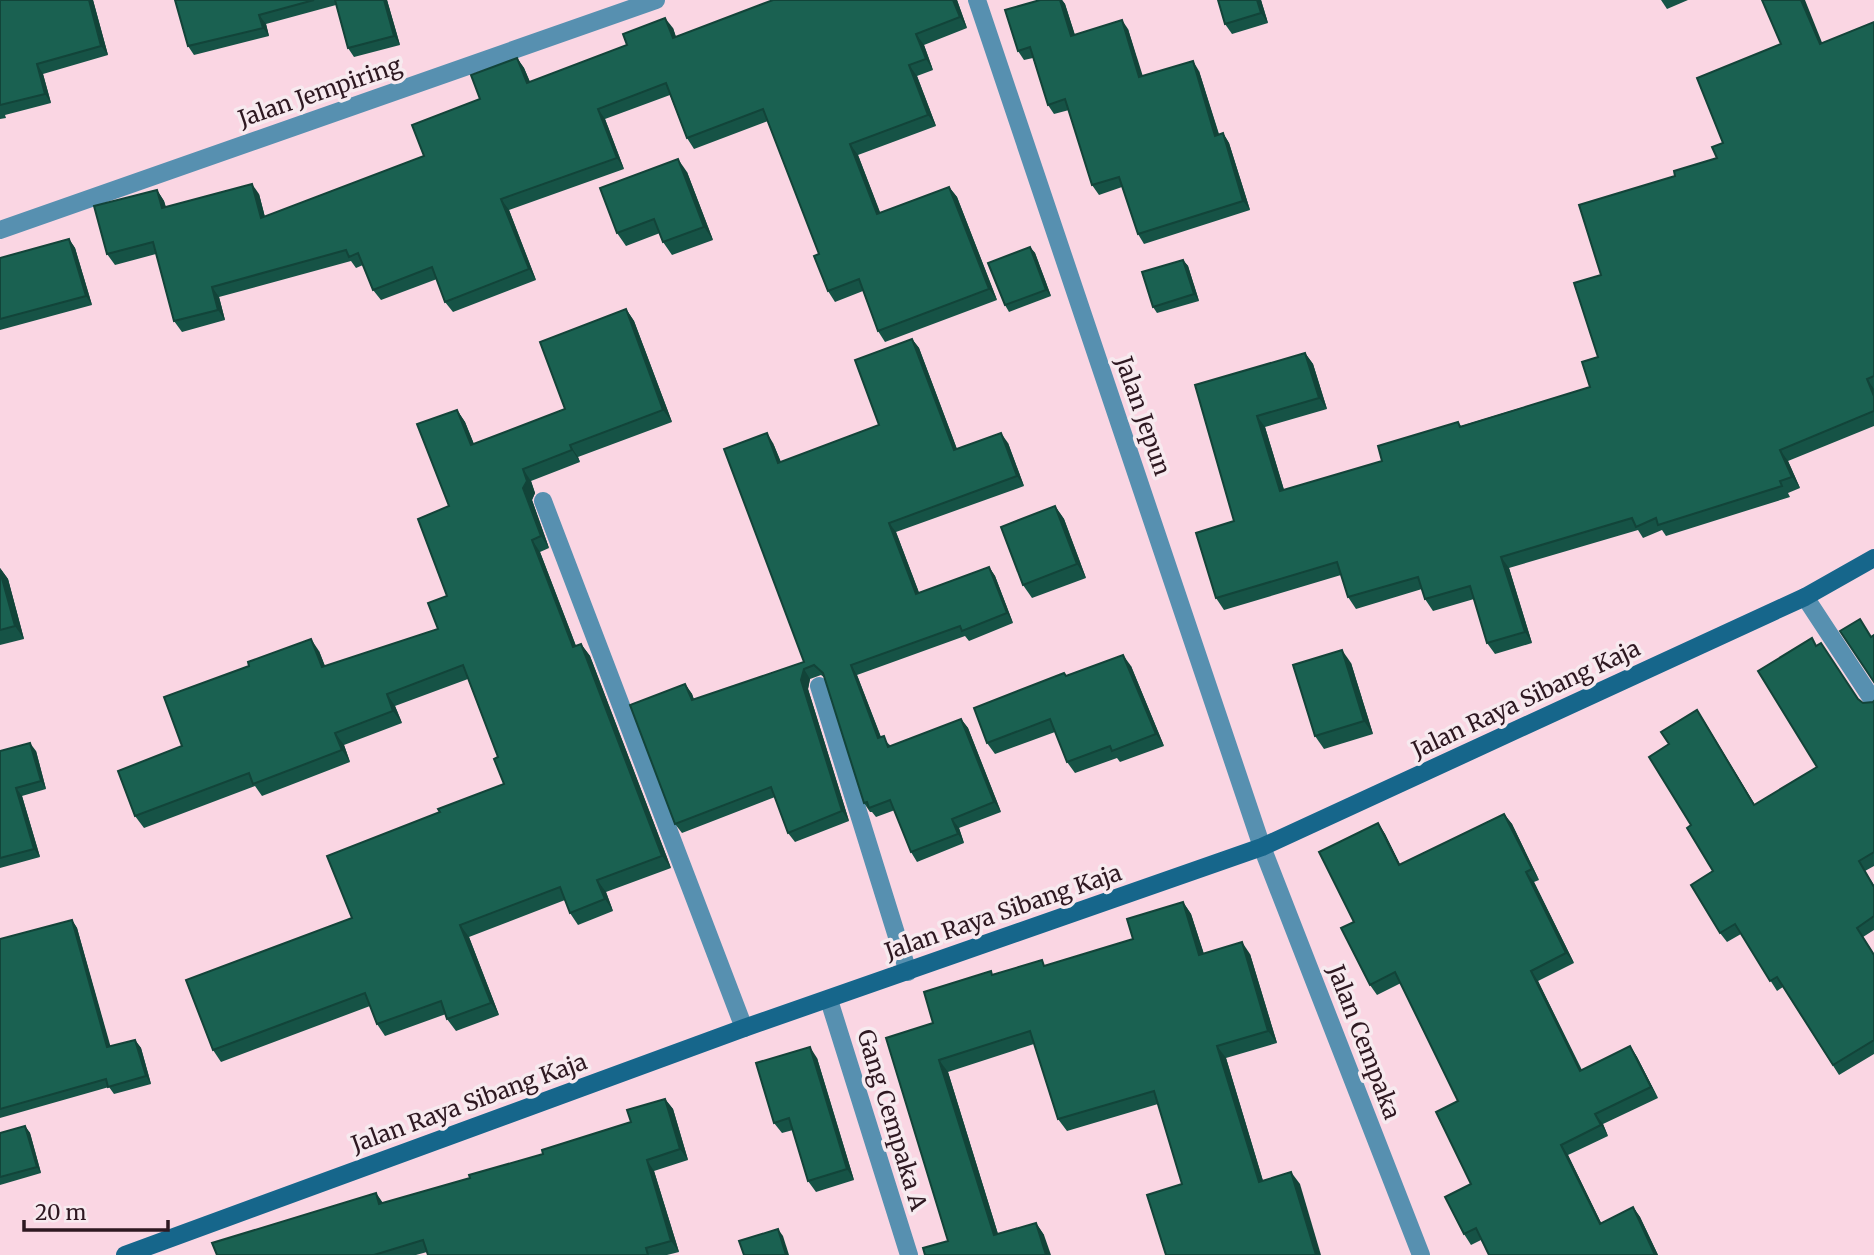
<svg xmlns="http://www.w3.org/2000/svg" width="1874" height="1255" viewBox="0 0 1874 1255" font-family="Merriweather,serif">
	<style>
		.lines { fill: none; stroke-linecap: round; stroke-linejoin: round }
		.street { stroke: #5790b0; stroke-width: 18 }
		.secondary { stroke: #16668b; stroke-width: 18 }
		.wall { fill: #165346 }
		.shaded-wall { fill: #124439 }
		.building { fill: #1a6151; stroke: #124439; stroke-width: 2 }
		.labels { text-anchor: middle; stroke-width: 7; stroke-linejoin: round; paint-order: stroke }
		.street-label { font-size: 23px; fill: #2e1821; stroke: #f7eaef }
	</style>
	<rect width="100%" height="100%" fill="#fad6e3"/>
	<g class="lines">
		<g class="street">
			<polyline points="977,0 1262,847 1421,1255"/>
			<polyline points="0,230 656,0"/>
			<polyline points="543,501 744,1028"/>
			<polyline points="1805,597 1874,702"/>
			<polyline points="819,686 908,972"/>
			<polyline points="829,1000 909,1255"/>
		</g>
		<polyline class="secondary" points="125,1255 744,1028 1262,847 1805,597 1874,558"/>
	</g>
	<g class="wall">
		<polygon points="0,0 93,0 108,55 43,74 51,103 5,115 6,118 0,119"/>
		<polygon points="175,0 387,0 400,45 354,57 348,48 336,5 266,24 269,36 194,55 188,46"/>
		<polygon points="957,0 967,28 924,45 933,70 917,76 936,126 858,155 880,213 949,187 957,197 997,300 885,342 878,331 863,291 835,302 828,291 819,254 768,121 694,149 687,138 670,95 605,119 624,169 509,210 536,280 453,312 445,302 437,279 381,300 373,290 363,265 356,268 351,261 219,297 225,320 182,332 174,321 156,254 115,265 107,254 157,190 164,201 166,207 259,194 265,217 424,156 480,99 517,58 524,68 530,82 673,28 676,37"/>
		<polygon points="1040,0 1062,0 1065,4 1075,35 1128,29 1142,76 1199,71 1219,134 1223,133 1229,143 1250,210 1144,244 1138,234 1122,187 1099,195 1092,185 1069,110 1054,114 1048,105 1033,58 1024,60 1018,51"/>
		<polygon points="1218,0 1261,0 1268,23 1232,34 1225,24"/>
		<polygon points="1661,0 1688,0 1667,9"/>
		<polygon points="1874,22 1874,426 1788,461 1800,488 1788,493 1790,497 1666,536 1662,530 1643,538 1638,530 1509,568 1532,643 1495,654 1487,643 1474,599 1433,611 1425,599 1422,589 1356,609 1348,597 1341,575 1224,610 1216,598 1234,521 1195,385 1305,353 1313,364 1327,409 1265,427 1284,490 1382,461 1458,422 1461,426 1590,387 1598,357 1601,275 1675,176 1717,158 1723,143 1822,43"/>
		<polygon points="687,172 713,240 672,255 663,242 660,233 626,246 617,233"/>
		<polygon points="69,239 75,248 92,305 0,330 0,258"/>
		<polygon points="1030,247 1035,253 1051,296 1009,312 1005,305"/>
		<polygon points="1183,260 1188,266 1199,301 1157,313 1153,307"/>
		<polygon points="626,309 634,321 672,422 578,457 580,462 531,481 535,493 532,500 549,548 540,552 576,646 581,644 590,656 671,868 606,892 613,911 578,925 570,913 565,900 469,937 499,1015 456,1031 447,1019 446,1014 385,1036 377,1024 370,1006 221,1062 213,1050 352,918 440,812 504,784 498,757 468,679 395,706 402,723 344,745 350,762 262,796 255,786 144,828 135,816 182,746 319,651 325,666 438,629 447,596 449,506 457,410 465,422 474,444 565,409"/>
		<polygon points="912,339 919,348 957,449 1008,443 1024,486 896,532 919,593 989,567 995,576 1013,623 969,641 965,636 857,675 881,737 891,746 961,719 968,728 1001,812 959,828 964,843 917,862 911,852 895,810 876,817 872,812 870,812 864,803 825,678 821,675 810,679 808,689 849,821 795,842 788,833 775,797 682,833 675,824 685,684 692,694 694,700 804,662 773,443 781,462 879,425"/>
		<polygon points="1055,506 1064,519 1086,578 1032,598 1023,585"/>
		<polygon points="0,568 8,579 24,639 0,645"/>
		<polygon points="1817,645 1859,700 1863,703 1873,702 1874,701 1874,866 1865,871 1874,885 1874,930 1863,937 1874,954 1874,1054 1839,1075 1783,987 1777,991 1741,934 1727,942 1720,933 1713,871 1691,825 1669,744 1697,710 1755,805 1817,767"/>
		<polygon points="1351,663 1373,734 1324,749 1315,736"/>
		<polygon points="1131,666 1164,746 1120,762 1117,758 1075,773 1067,762 1055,732 995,754 987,743 1066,676"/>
		<polygon points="0,751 36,751 46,789 22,796 40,857 0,868"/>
		<polygon points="1504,814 1512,824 1539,880 1534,882 1574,963 1538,981 1582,1070 1630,1046 1637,1057 1658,1098 1603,1124 1608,1136 1568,1155 1601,1223 1633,1207 1640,1217 1658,1255 1489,1255 1481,1240 1471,1245 1464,1234 1471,1184 1458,1101 1401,983 1377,995 1370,985 1354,922 1378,823 1385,834 1400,865"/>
		<polygon points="1183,902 1191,914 1204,954 1250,954 1277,1043 1226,1058 1263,1181 1300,1184 1182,1184 1158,1104 1067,1131 1058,1119 1034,1044 948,1072 998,1234 1036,1223 1044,1235 948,1241 933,1023 993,974 1047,966 1133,939"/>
		<polygon points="72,920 77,928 110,1047 135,1040 141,1048 151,1084 114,1094 109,1087 0,1118 0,939"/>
		<polygon points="817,1058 854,1180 816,1192 808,1181 793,1130 782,1133 774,1123"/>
		<polygon points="665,1099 673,1109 688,1160 654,1171 679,1252 667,1255 428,1255 427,1252 416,1255 217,1255 376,1193 383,1203 470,1178 543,1154 631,1122"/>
		<polygon points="25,1126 30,1133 41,1173 0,1185 0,1133"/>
	</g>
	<g class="shaded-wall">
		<polygon points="89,0 93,0 108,55 101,46"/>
		<polygon points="384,0 387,0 400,45 394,36"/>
		<polygon points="953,0 957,0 967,28 960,17"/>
		<polygon points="1060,0 1062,0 1065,4 1078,45 1071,36"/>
		<polygon points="1257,0 1261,0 1268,23 1261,13"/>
		<polygon points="1801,0 1805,0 1827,55 1820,44"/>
		<polygon points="259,15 266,24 269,36 263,28"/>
		<polygon points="665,18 673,28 680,49 673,38"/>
		<polygon points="1122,20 1128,29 1146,86 1139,77"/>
		<polygon points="916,34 924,45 933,70 926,59"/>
		<polygon points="517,58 524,68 535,94 527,83"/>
		<polygon points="1193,61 1199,71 1222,145 1215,136"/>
		<polygon points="37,64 43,74 51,103 45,94"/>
		<polygon points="909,65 917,76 936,126 928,115"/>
		<polygon points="598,109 605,119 624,169 617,158"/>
		<polygon points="1223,133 1229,143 1250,210 1243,201"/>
		<polygon points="850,144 858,155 885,225 877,214"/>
		<polygon points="678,159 687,172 713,240 704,227"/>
		<polygon points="252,184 259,194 268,229 261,218"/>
		<polygon points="949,187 957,197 997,300 989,289"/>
		<polygon points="157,190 164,201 169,219 162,208"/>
		<polygon points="501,199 509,210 536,280 529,269"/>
		<polygon points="69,239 75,248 92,305 86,296"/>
		<polygon points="1030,247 1035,253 1051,296 1046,290"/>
		<polygon points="1183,260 1188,266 1199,301 1194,294"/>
		<polygon points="212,287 219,297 225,320 218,310"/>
		<polygon points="626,309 634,321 672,422 663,410"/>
		<polygon points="912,339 919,348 961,460 954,450"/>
		<polygon points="1305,353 1313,364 1327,409 1319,398"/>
		<polygon points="1867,379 1874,389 1874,396"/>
		<polygon points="457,410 465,422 479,457 471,445"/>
		<polygon points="1257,416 1265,427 1288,503 1280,491"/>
		<polygon points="767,433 773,443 785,473 778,463"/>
		<polygon points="1001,433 1008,443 1024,486 1017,476"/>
		<polygon points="570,445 578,457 580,462 572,450"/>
		<polygon points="1780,450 1788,461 1800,488 1792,477"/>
		<polygon points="523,469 531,481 535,493 532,500 549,548 541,536 523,488"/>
		<polygon points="1055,506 1064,519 1086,578 1077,564"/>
		<polygon points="889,523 896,532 923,603 916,594"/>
		<polygon points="532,540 540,552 581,659 573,647"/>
		<polygon points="1501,557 1509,568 1532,643 1525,632"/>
		<polygon points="989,567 995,576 1013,623 1007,613"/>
		<polygon points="0,568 8,579 24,639 15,626"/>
		<polygon points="311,639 319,651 330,679 322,667"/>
		<polygon points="581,644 590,656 671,868 662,856"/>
		<polygon points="1342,650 1351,663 1373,734 1364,721"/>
		<polygon points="1123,655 1131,666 1164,746 1156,734"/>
		<polygon points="851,665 857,675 885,748 878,738"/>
		<polygon points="804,669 810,679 808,689 849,821 842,811 801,680"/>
		<polygon points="685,684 692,694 698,710 692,700"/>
		<polygon points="387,694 395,706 402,723 393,711"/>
		<polygon points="1697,710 1703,719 1761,815 1754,805"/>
		<polygon points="961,719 968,728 1001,812 994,802"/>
		<polygon points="335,733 344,745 350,762 342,750"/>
		<polygon points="30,743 36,751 46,789 41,781"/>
		<polygon points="16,788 22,796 40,857 34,849"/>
		<polygon points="1504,814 1512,824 1539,880 1532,869"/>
		<polygon points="952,819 959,828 964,843 958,834"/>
		<polygon points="1378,823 1385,834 1406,876 1399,865"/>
		<polygon points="1526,872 1534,882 1574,963 1566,953"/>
		<polygon points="597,880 606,892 613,911 605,899"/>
		<polygon points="1183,902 1191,914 1208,967 1199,955"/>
		<polygon points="72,920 77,928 113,1055 107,1047"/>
		<polygon points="460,925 469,937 499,1015 491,1003"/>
		<polygon points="1242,942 1250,954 1277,1043 1268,1031"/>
		<polygon points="1531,971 1538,981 1587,1082 1580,1071"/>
		<polygon points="135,1040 141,1048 151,1084 146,1076"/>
		<polygon points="1217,1046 1226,1058 1267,1194 1259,1182"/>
		<polygon points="1630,1046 1637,1057 1658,1098 1651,1087"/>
		<polygon points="810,1047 817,1058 854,1180 847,1169"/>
		<polygon points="939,1060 948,1072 1002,1247 994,1235"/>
		<polygon points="665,1099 673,1109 688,1160 680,1149"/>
		<polygon points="1595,1114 1603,1124 1608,1136 1601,1125"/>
		<polygon points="25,1126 30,1133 41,1173 37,1167"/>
		<polygon points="1561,1145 1568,1155 1607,1235 1600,1224"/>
		<polygon points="647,1160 654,1171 679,1252 671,1241"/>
		<polygon points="1291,1172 1300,1184 1321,1255 1316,1255"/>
		<polygon points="376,1193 383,1204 379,1204"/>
		<polygon points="1633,1207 1640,1217 1658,1255 1655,1255"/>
		<polygon points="1036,1223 1044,1235 1051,1255 1046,1255"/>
		<polygon points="778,1229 783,1236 789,1255 786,1255"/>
	</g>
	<g class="building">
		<polygon points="0,0 89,0 101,46 37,64 45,94 0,105"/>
		<polygon points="175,0 314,0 259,15 263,28 188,46"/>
		<polygon points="335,0 384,0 394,36 348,48"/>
		<polygon points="773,0 953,0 960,17 916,34 926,59 909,65 928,115 850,144 877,214 949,187 989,289 878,331 859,279 828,291 814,256 819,254 763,109 687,138 666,83 598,109 617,158 501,199 529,269 445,302 432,267 373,290 358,253 349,257 346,250 212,287 218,310 174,321 153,242 107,254 94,206 157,190 162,208 252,184 261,218 424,156 412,125 480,99 471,75 517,58 527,83 627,45 623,34 665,18 673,38"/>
		<polygon points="1040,0 1060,0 1071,36 1122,20 1139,77 1193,61 1215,136 1223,133 1243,201 1138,234 1119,177 1092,185 1065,99 1048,105 1030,47 1018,51 1005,10"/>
		<polygon points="1218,0 1257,0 1261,13 1225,24"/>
		<polygon points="1762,0 1801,0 1820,44 1874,22 1874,376 1867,379 1874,396 1874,411 1780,450 1792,477 1780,481 1782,486 1658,525 1656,518 1636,527 1632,518 1501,557 1525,632 1487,643 1470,586 1425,599 1418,577 1348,597 1337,562 1216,598 1196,533 1234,521 1195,385 1305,353 1319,398 1257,416 1280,491 1382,461 1378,446 1458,422 1460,427 1590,387 1582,362 1598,357 1574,283 1601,275 1579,205 1675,176 1674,171 1717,158 1712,147 1723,143 1697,78 1781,44"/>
		<polygon points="678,159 704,227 663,242 654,219 617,233 600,188"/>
		<polygon points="69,239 86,296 0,319 0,258"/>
		<polygon points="1030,247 1046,290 1005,305 988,263"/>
		<polygon points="1183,260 1194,294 1153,307 1142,272"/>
		<polygon points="626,309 663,410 570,445 572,450 523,469 527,481 523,488 541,536 532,540 573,647 581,644 662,856 597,880 605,899 570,913 560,887 460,925 491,1003 447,1019 441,1001 377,1024 365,993 213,1050 186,980 352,918 327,856 440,812 438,809 504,784 494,759 498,757 463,665 387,694 393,711 335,733 342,750 253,784 249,773 135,816 118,771 182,746 164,697 249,666 248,662 311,639 322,667 438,629 428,603 447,596 418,519 449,506 417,424 457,410 471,445 565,409 540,342"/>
		<polygon points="912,339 954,450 1001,433 1017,476 889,523 916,594 989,567 1007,613 962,631 960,626 851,665 878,738 884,736 888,747 961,719 994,802 952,819 958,834 911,852 890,800 869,808 867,802 864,803 823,673 814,665 804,669 801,680 842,811 788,833 771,787 675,824 630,705 685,684 692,700 804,662 724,449 767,433 778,463 879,425 855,360"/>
		<polygon points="1055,506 1077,564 1023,585 1001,527"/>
		<polygon points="0,571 15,626 0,630"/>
		<polygon points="1860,619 1871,637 1874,635 1874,682 1840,631"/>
		<polygon points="1812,638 1816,646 1821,643 1858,699 1863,703 1873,702 1874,701 1874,852 1859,861 1874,887 1874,916 1857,928 1874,955 1874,1040 1833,1065 1777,977 1770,981 1735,924 1720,933 1691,885 1713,871 1687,828 1691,825 1649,757 1669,744 1661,732 1697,710 1754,805 1817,767 1758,671"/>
		<polygon points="1342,650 1364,721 1315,736 1293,665"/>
		<polygon points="1123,655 1156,734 1112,751 1110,746 1067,762 1050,719 987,743 974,708 1064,673 1066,676"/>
		<polygon points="30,743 41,781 16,788 34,849 0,858 0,751"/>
		<polygon points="1504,814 1532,869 1526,872 1566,953 1531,971 1580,1071 1630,1046 1651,1087 1595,1114 1601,1125 1561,1145 1600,1224 1633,1207 1655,1255 1489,1255 1476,1228 1464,1234 1445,1197 1471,1184 1436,1112 1458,1101 1395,972 1370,985 1341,928 1354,922 1319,852 1378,823 1399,865"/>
		<polygon points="1183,902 1199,955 1242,942 1268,1031 1217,1046 1259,1182 1291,1172 1316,1255 1166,1255 1147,1195 1182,1184 1154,1091 1058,1119 1030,1031 939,1060 994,1235 1036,1223 1046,1255 925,1255 923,1248 948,1241 886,1038 933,1023 924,992 991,971 992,975 1042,960 1044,966 1133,939 1127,919"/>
		<polygon points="72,920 107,1047 135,1040 146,1076 108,1087 106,1079 0,1109 0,939"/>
		<polygon points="810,1047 847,1169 808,1181 789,1118 774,1123 756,1063"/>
		<polygon points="665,1099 680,1149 647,1160 671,1241 646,1248 648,1255 428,1255 423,1240 374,1255 217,1255 212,1243 376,1193 379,1204 470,1178 469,1175 543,1154 542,1150 631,1122 627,1110"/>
		<polygon points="25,1126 37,1167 0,1177 0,1133"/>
		<polygon points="778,1229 786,1255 744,1255 739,1241"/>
	</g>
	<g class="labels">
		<g class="street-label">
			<text transform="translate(320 92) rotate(-19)" y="8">Jalan Jempiring</text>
			<text transform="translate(1143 416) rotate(71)" y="8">Jalan Jepun</text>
			<text transform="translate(1526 699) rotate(-25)" y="8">Jalan Raya Sibang Kaja</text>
			<text transform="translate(1003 912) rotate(-19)" y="8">Jalan Raya Sibang Kaja</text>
			<text transform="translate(1364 1042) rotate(69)" y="8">Jalan Cempaka</text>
			<text transform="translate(469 1103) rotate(-20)" y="8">Jalan Raya Sibang Kaja</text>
			<text transform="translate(892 1120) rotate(73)" y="8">Gang Cempaka A</text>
		</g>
	</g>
	<path d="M24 1220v10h144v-10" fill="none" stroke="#2e1821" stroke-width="3.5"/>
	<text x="35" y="1220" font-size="21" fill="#2e1821" stroke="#f7eaef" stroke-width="5" paint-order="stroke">20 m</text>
</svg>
